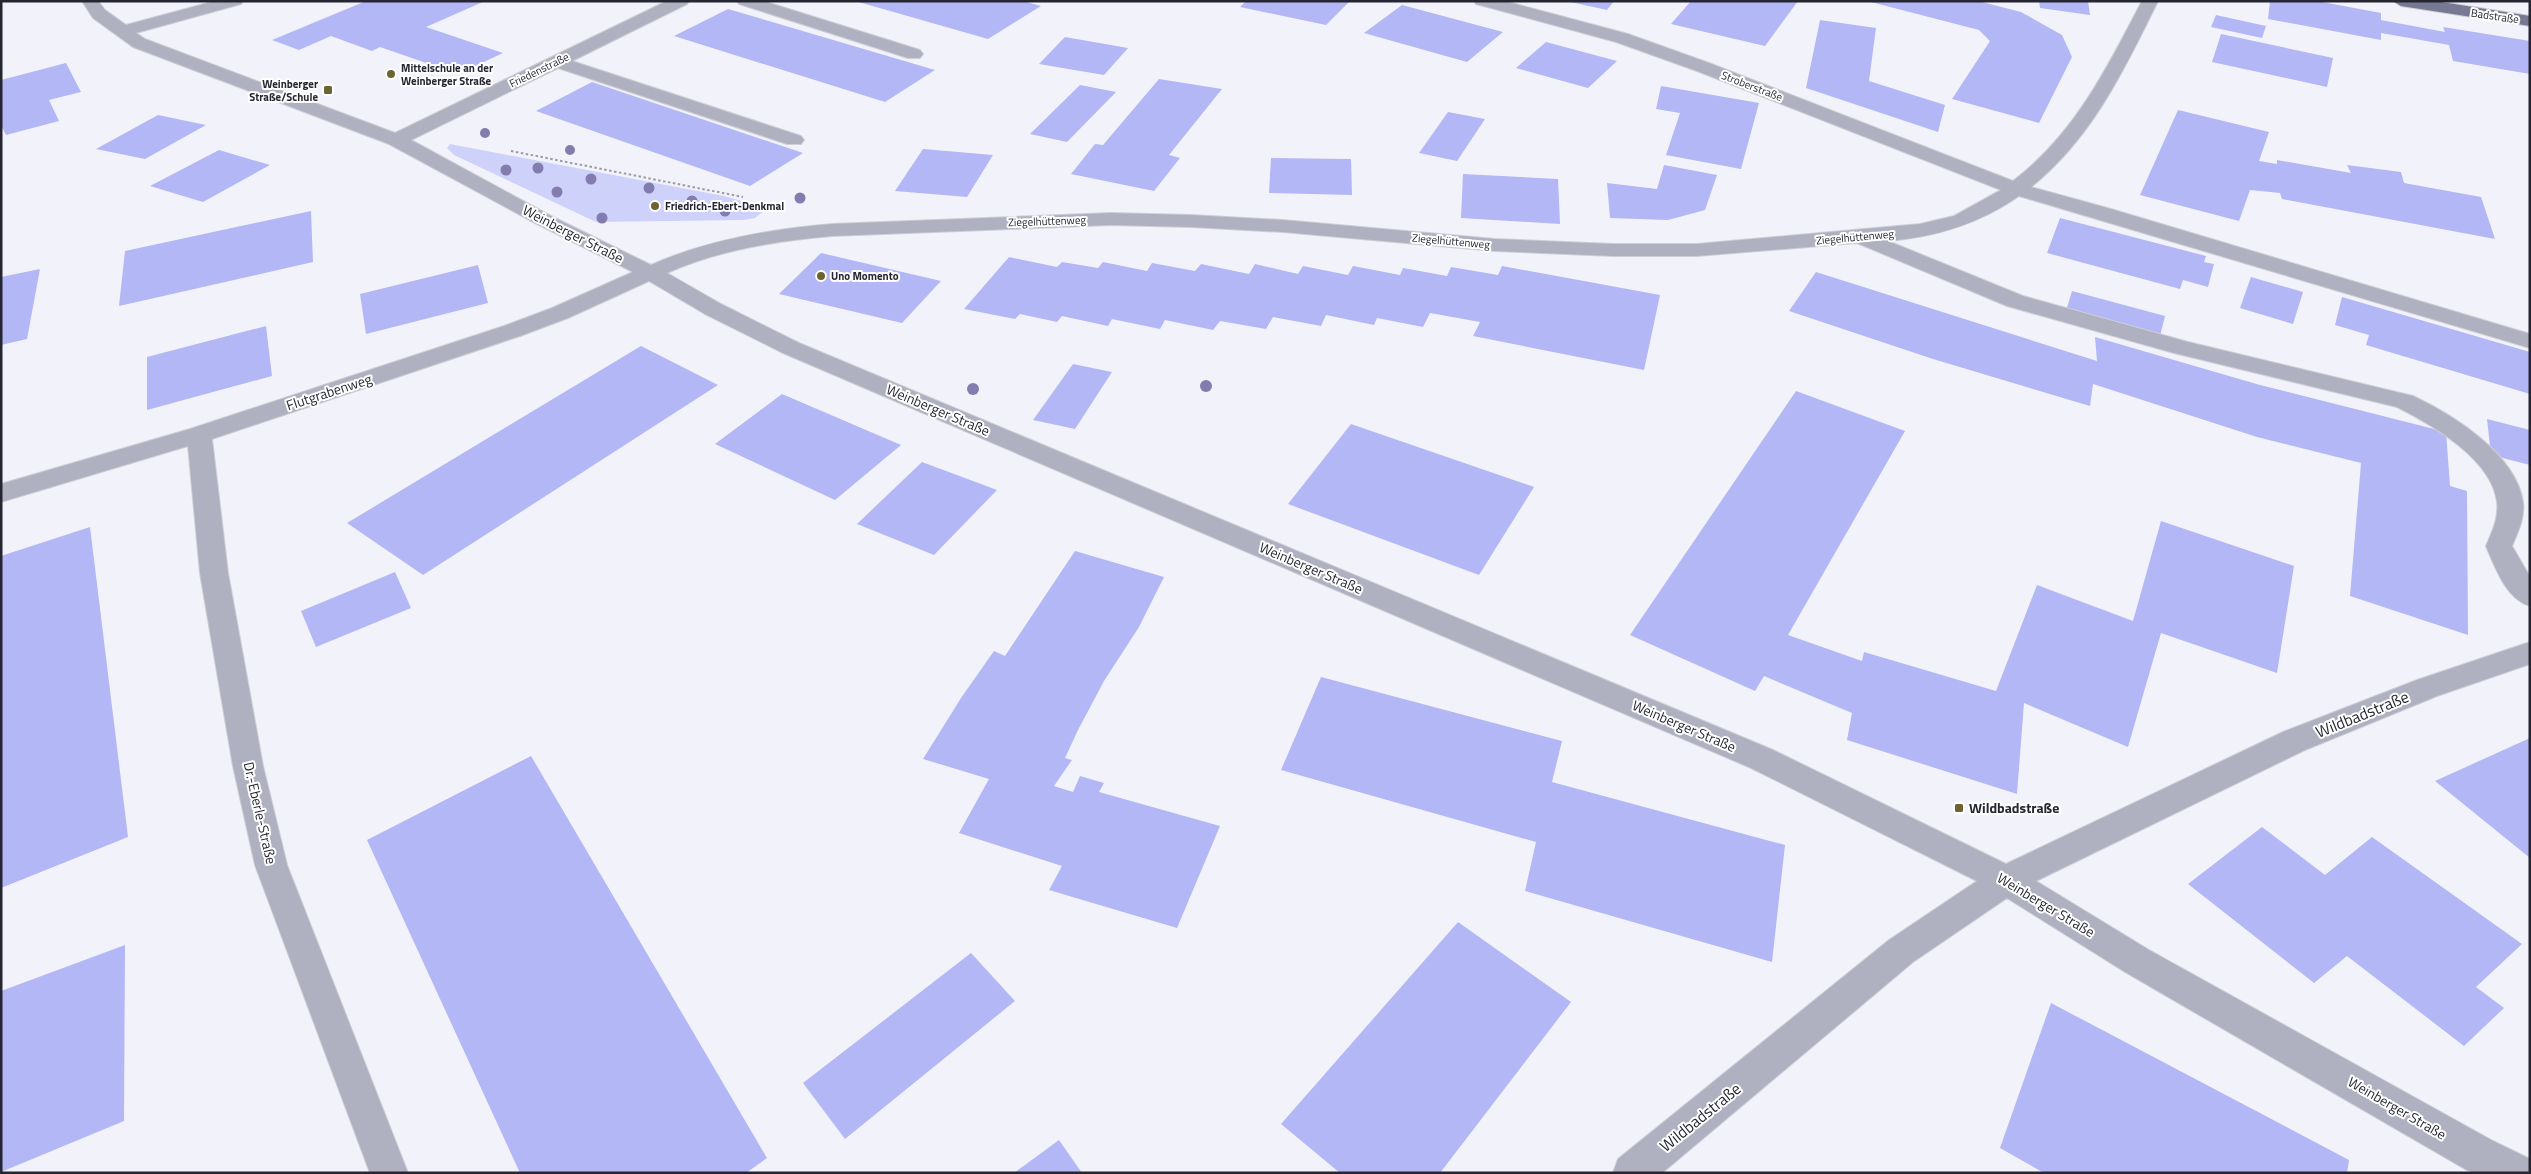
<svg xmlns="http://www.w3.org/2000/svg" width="2531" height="1174" viewBox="0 0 2531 1174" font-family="'Titillium Web',sans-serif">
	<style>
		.green { fill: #ced2fa }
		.building { fill: #b3b7f5 }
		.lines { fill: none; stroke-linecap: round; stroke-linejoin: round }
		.minor-casing { stroke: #cdced6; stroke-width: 2 }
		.major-casing { stroke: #cdced6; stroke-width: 2 }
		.path { stroke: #9a9ba5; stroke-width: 2; stroke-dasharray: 2.5 2.5; stroke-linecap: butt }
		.minor { fill: #afb1c0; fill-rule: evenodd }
		.major { fill: #777993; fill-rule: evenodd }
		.tree { fill: #837caf }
		.poi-dot { fill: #6b6431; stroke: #fff; stroke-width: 2 }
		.labels { text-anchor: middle; stroke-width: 4; stroke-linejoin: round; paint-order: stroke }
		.far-street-label { font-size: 11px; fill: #252632; stroke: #fff }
		.far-poi-label { font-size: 11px; font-weight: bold; fill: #252632; stroke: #fff; text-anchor: start }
		.street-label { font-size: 14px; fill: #252632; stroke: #fff }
		.poi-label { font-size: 14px; font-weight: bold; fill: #252632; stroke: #fff; text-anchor: start }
		.near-street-label { font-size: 16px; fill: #252632; stroke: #fff }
	</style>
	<rect width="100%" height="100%" fill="#f2f3fa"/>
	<polygon class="green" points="450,144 724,196 760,206 764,211 755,218 744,220 596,222 454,155 447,148"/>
	<g class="building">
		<polygon points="366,1 485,1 426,27 503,53 458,74 380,47 372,51 331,36 299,50 272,40"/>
		<polygon points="855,1 1023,1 1041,6 988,39"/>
		<polygon points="1246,1 1350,1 1326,25 1240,7"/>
		<polygon points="1566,1 1614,1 1607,10"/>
		<polygon points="1691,1 1798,1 1765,46 1671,24"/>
		<polygon points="1867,1 1978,1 2021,12 2062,35 2072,57 2039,123 1952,99 1990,41 1979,30"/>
		<polygon points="2039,1 2088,1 2090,15 2040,8"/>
		<polygon points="2270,1 2317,1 2381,13 2381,20 2445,32 2443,27 2530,41 2530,74 2453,61 2449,45 2381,33 2381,40 2268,19"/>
		<polygon points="1402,5 1503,32 1467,62 1364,33"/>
		<polygon points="728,9 935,70 885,102 674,36"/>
		<polygon points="2216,15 2266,26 2262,38 2211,27"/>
		<polygon points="1820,20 1876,28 1869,81 1945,105 1938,132 1806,88"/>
		<polygon points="2221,34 2333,58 2327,87 2212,62"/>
		<polygon points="1065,37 1128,48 1104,75 1039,64"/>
		<polygon points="1546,42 1617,61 1588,88 1516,68"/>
		<polygon points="66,63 81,92 49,100 59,121 6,135 1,125 1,80"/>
		<polygon points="1159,79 1222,89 1169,155 1180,158 1154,191 1071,174 1095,144 1103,145"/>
		<polygon points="592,82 803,153 750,186 536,111"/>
		<polygon points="1080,85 1116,92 1067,142 1030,134"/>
		<polygon points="1661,86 1759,103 1741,169 1666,155 1680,113 1656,109"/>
		<polygon points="2178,110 2269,132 2259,161 2277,164 2277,160 2351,173 2347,165 2401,172 2404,183 2481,197 2495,239 2282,199 2280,193 2250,190 2239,221 2140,195"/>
		<polygon points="1448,112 1485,119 1457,161 1419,153"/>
		<polygon points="158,115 206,125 145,159 96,149"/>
		<polygon points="923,149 993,155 967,197 895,191"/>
		<polygon points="219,150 270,165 203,202 150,186"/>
		<polygon points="1271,158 1351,159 1352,195 1269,193"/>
		<polygon points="1664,165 1717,175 1705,210 1668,220 1610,218 1607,183 1657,189"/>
		<polygon points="1463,174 1558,179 1560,224 1461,218"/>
		<polygon points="311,211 313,262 119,306 125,251"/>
		<polygon points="2060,218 2206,256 2204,262 2214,264 2208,287 2183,280 2180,289 2047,253"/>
		<polygon points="821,253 941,281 902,323 779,294"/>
		<polygon points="1009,257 1057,267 1062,262 1098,268 1103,262 1147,271 1152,263 1195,271 1201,264 1249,274 1255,264 1298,274 1303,266 1348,275 1353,266 1400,275 1403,268 1447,276 1451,267 1498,275 1502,266 1660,295 1644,370 1473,336 1480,322 1430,313 1423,327 1377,318 1374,325 1326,315 1321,326 1273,317 1266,329 1220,321 1213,330 1165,320 1160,329 1112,319 1108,326 1062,316 1057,322 1020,314 1015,319 964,309"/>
		<polygon points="478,265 488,303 366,334 360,294"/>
		<polygon points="40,269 27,339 1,345 1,277"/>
		<polygon points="1816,272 2097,361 2095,337 2260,385 2446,432 2450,486 2467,491 2468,635 2350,596 2361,463 2257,437 2093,384 2090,406 1933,359 1789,311"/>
		<polygon points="2251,277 2303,292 2293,324 2240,308"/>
		<polygon points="2072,291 2165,316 2160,336 2066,311"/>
		<polygon points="2342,297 2530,352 2530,394 2366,345 2369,335 2335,325"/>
		<polygon points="266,326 272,376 147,410 147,357"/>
		<polygon points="641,346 718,385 423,575 347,523"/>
		<polygon points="1073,364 1112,372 1075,429 1033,420"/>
		<polygon points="1796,391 1905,431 1788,635 1862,661 1864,652 1996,691 2037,585 2133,621 2161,521 2294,566 2277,673 2161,633 2128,747 2024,703 2017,794 1847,740 1852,713 1764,676 1755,691 1630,635"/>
		<polygon points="782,394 901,445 835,500 715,444"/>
		<polygon points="2487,419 2530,430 2530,465 2491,455"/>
		<polygon points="1351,424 1534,487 1479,575 1288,504"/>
		<polygon points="922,462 997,490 934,555 857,524"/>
		<polygon points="90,527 128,837 1,888 1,556"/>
		<polygon points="1075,551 1164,577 1139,627 1104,681 1078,730 1065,758 1072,760 1054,786 1073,792 1080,776 1104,783 1099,792 1220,826 1177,928 1049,890 1062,866 959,833 989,779 923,759 961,698 994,651 1005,656"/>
		<polygon points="395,572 411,608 316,647 301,611"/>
		<polygon points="1321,677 1562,741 1552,782 1785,845 1772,962 1525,891 1536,842 1281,770"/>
		<polygon points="2530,738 2530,858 2435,781"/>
		<polygon points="531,756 767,1158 746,1173 520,1173 367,840"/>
		<polygon points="2262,827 2325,875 2372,837 2522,944 2476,987 2504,1008 2464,1046 2347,956 2314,983 2188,884"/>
		<polygon points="1458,922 1571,1002 1440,1173 1340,1173 1281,1124"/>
		<polygon points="125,945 124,1121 1,1172 1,991"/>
		<polygon points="971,953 1015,1001 845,1139 803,1083"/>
		<polygon points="2051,1003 2349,1160 2347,1173 2044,1173 2000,1148"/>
		<polygon points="1059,1140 1082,1173 1014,1173"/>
	</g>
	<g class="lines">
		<defs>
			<g id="minor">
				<path d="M82 1H98L105 10 126 25 215 1H243L241 4 136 33 145 39 395 133 667 1H689L687 4 572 61 801 136 804 140 801 144H787L558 68 411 140 549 215 651 265C707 240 771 229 832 224L1111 213 1191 215 1283 220 1495 239 1613 244H1697L1920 224 1954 216 2001 190 1697 71 1616 42 1476 4 1474 1H1504L1628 34 1709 63 2013 181C2075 134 2107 68 2142 1H2158C2124 70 2092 138 2031 187L2111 209 2530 334V348L2019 196C1979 224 1936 237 1888 241L2023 296 2188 342 2413 396C2453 415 2516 454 2523 502 2525 518 2518 532 2512 546L2530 577V606C2506 599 2495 567 2486 546 2492 532 2499 518 2497 502 2492 459 2431 424 2397 407L2174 353 2007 306 1857 243 1697 256H1613L1495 251 1283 232 1191 227 1111 225 832 236C776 241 718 250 667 273L721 304 799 343 1773 750 2006 864 2283 732 2417 680 2530 642V664L2437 696 2305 750 2036 881 2149 950 2493 1141 2530 1159V1173H2474L2465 1169 2125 972 2007 898 1913 962 1662 1173H1613L1618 1159 1889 940 1977 881 1751 768 783 353 705 314 649 281 568 318 520 336 212 439 228 573 263 766 287 865 408 1173H370L255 865 233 766 200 573 188 446 1 502V484L190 429 504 326 552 308 633 272 535 223 389 144 133 47 93 18Z"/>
				<polygon points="737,1 763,1 920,50 923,54 920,58 908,58 739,4"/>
			</g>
			<polygon id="major" points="2393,1 2435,1 2530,16 2530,26 2401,6"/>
		</defs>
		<use href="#minor" class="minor-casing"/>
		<use href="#major" class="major-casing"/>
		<polyline class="path" points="511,151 743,197"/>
		<use href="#minor" class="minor"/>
		<use href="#major" class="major"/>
	</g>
	<g class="tree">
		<circle cx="485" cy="133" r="5"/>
		<circle cx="570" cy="150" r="5"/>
		<circle cx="538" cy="168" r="5.5"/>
		<circle cx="506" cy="170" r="5.5"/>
		<circle cx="591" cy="179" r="5.5"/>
		<circle cx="649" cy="188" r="5.5"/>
		<circle cx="557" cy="192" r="5.5"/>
		<circle cx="800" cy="198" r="5.5"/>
		<circle cx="692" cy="201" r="5.5"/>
		<circle cx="725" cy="211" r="5.5"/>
		<circle cx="602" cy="218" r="5.5"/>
		<circle cx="1206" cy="386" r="6"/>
		<circle cx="973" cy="389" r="6"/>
	</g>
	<g class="poi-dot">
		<circle cx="391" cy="74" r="5"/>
		<rect x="323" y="85" width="10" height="10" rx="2.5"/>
		<circle cx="655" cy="206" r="5"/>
		<circle cx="821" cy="276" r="5"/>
		<rect x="1954" y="803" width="10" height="10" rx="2.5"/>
	</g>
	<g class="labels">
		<g class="far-street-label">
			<text transform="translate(2495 16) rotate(8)" y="4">Badstraße</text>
			<text transform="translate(539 70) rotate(-26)" y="4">Friedenstraße</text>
			<text transform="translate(1752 86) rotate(21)" y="4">Stroberstraße</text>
			<text transform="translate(1047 221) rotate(-2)" y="4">Ziegelhüttenweg</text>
			<text transform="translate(1855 237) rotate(-5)" y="4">Ziegelhüttenweg</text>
			<text transform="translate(1451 241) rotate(5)" y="4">Ziegelhüttenweg</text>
		</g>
		<g class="far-poi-label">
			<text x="401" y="72">Mittelschule an der<tspan x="401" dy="13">Weinberger Straße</tspan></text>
			<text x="318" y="88" text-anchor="end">Weinberger<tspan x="318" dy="13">Straße/Schule</tspan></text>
			<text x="665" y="210">Friedrich-Ebert-Denkmal</text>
			<text x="831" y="280">Uno Momento</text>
		</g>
		<g class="street-label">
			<text transform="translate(573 234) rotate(27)" y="5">Weinberger Straße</text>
			<text transform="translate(329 392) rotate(-18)" y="5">Flutgrabenweg</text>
			<text transform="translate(938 410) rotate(23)" y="5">Weinberger Straße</text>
			<text transform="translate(1311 568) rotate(23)" y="5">Weinberger Straße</text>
			<text transform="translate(1684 726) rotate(23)" y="5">Weinberger Straße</text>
			<text transform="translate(260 813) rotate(77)" y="5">Dr.-Eberle-Straße</text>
			<text transform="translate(2046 905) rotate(31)" y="5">Weinberger Straße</text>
			<text transform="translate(2397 1108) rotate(30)" y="5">Weinberger Straße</text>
		</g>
		<g class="poi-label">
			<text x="1969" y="813">Wildbadstraße</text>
		</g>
		<g class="near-street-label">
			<text transform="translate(2362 714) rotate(-22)" y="6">Wildbadstraße</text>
			<text transform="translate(1700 1117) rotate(-39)" y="6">Wildbadstraße</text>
		</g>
	</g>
	<rect width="2531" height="1174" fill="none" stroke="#252632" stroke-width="5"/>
</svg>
